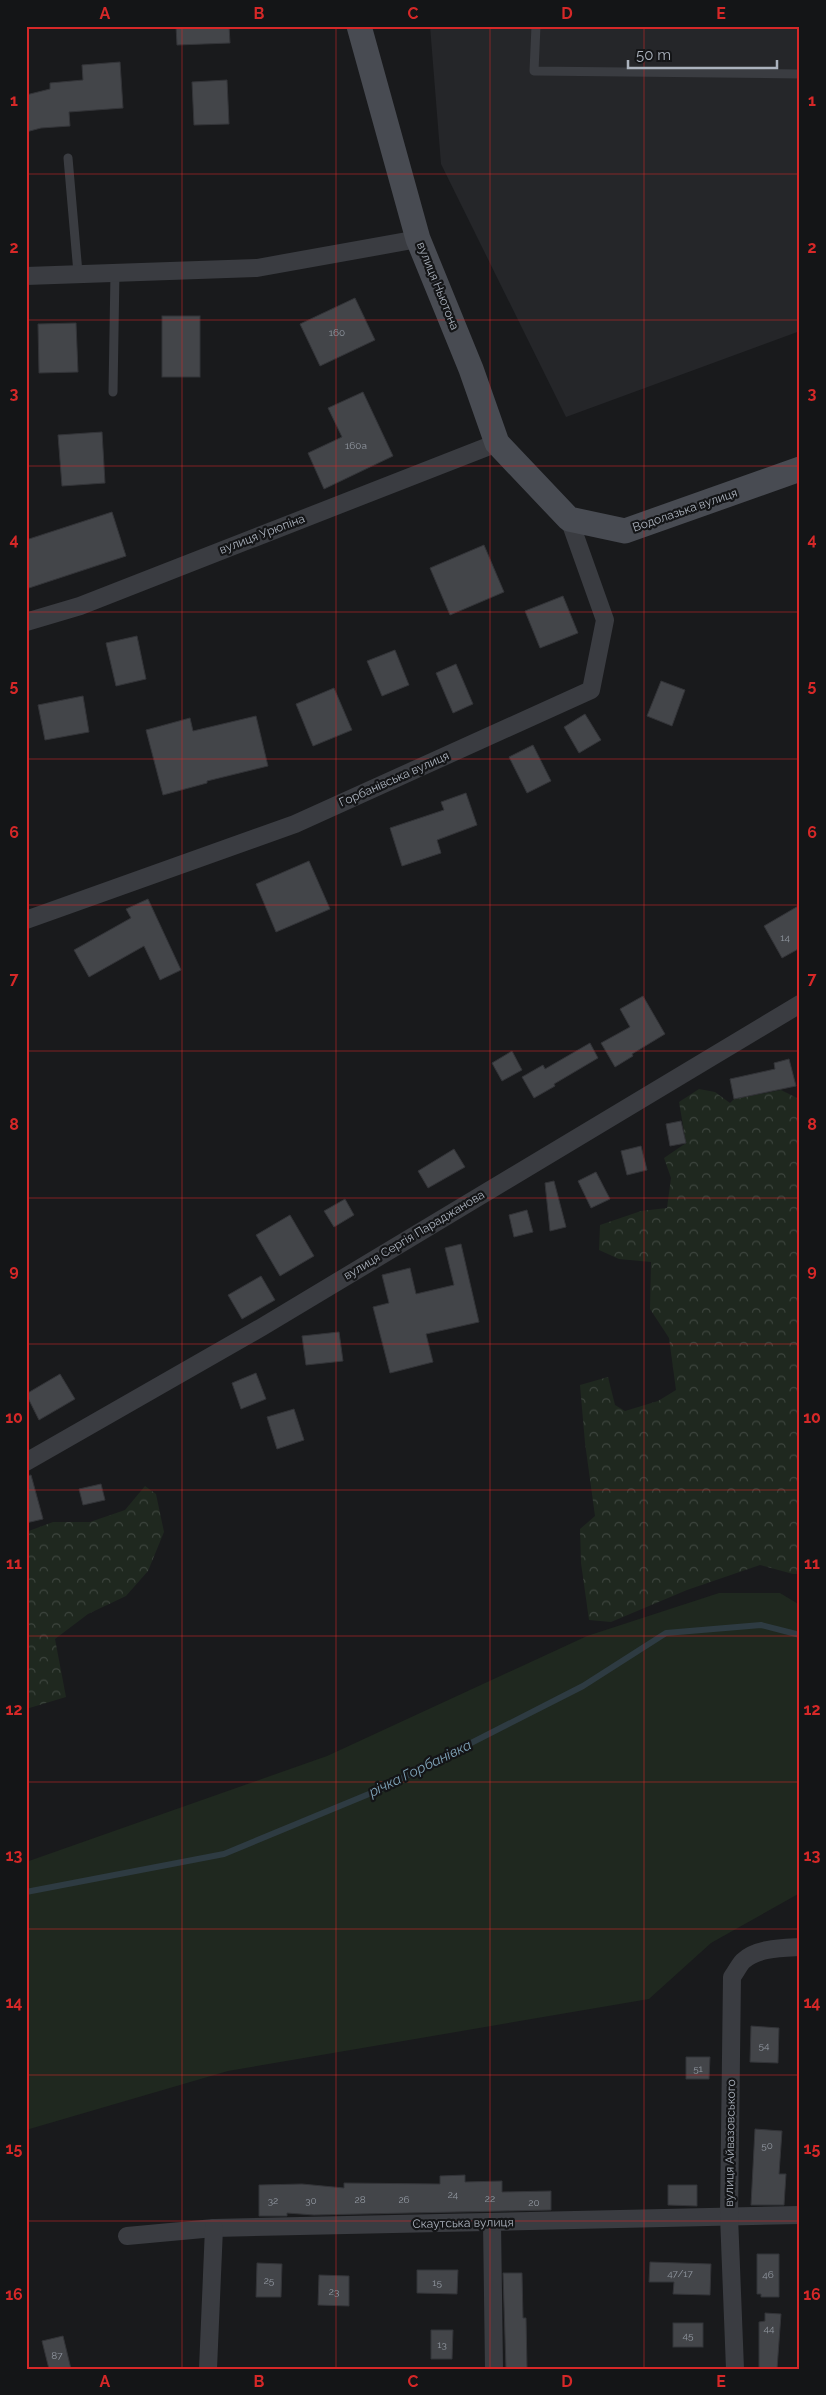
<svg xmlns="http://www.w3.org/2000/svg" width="826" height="2395" viewBox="0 0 826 2395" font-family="Raleway,sans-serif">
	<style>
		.built { fill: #252629 }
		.grass { fill: #1f281f }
		.forest { fill: url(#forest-crowns) }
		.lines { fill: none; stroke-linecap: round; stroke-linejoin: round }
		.stream { stroke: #2e3b42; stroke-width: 6 }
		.building { fill: #434549; stroke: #333438 }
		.lane { stroke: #3a3c41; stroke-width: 9 }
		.street { stroke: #3a3c41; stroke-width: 18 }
		.secondary { stroke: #484b52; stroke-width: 25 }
		.grid { fill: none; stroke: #d62828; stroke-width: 1; stroke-opacity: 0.55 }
		.labels { text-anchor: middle; stroke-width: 4.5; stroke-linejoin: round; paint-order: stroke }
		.number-label { font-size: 10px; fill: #9197a0 }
		.street-label { font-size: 12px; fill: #abb2bd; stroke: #141517 }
		.water-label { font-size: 14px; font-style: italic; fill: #80a5ba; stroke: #141517 }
		.neatline { fill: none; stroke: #d62828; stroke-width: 2 }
		.grid-label { font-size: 16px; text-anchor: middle; font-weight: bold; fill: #d62828 }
	</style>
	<defs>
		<pattern id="forest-crowns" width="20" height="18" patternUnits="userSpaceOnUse" patternTransform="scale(1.25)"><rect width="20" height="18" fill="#1f281f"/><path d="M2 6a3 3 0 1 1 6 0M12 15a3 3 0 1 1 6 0" fill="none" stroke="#3d453e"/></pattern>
	</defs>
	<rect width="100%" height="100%" fill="#191a1c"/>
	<polygon class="built" points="430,26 800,26 800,331 566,417 441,164"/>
	<polygon class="grass" points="719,1593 780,1593 800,1605 800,1893 711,1943 649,1999 228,2071 26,2130 26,1862 327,1756 587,1636"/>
	<g class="forest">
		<polygon points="699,1089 715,1092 730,1103 734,1099 781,1090 797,1098 800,1108 800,1574 793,1574 760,1565 687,1590 611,1622 589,1620 581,1563 580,1529 595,1516 585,1443 580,1385 608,1377 615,1405 625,1411 658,1401 676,1390 669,1338 650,1309 651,1262 619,1259 599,1250 600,1225 641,1211 667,1208 671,1178 664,1158 686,1143 679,1102"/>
		<polygon points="145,1486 156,1494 164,1532 148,1571 126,1596 88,1614 55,1639 66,1697 26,1709 26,1532 53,1522 90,1522 125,1510"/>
	</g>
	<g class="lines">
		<polyline class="stream" points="26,1892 224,1854 381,1789 583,1686 666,1633 761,1625 800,1635"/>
	</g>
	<g class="building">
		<polygon points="176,26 229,26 230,43 177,45"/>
		<polygon points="120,62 123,108 69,112 70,126 41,128 26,132 26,95 50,89 50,83 83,80 82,65"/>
		<polygon points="227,80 229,124 194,125 192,82"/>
		<polygon points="355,298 375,340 320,366 300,324"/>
		<rect x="162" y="316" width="38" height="61"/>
		<polygon points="76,323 78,372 39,373 38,324"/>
		<polygon points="363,392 393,456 324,489 308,453 342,437 328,408"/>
		<polygon points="102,432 105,483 62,486 58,435"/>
		<polygon points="112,512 126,556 26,589 26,540"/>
		<polygon points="484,545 504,592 450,615 430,568"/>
		<polygon points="563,596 578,633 540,648 525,611"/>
		<polygon points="137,636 146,679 116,686 106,643"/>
		<polygon points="395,650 409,685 382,696 367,661"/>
		<polygon points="456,664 473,704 453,713 436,673"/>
		<polygon points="661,681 685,690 672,726 647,716"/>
		<polygon points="334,688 352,730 313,746 296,704"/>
		<polygon points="83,696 89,732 45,740 38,705"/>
		<polygon points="585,714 601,740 579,753 564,727"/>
		<polygon points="256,716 268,766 207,781 207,783 163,795 146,730 190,718 193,731"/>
		<polygon points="533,745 551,781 527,793 509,757"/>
		<polygon points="466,793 477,825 437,840 441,853 402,866 390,828 444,810 441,802"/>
		<polygon points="309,861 330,909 276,932 256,884"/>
		<polygon points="148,899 181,970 160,980 144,946 89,977 74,950 131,918 126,909"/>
		<polygon points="800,905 800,948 782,958 764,926"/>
		<polygon points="643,996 665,1034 632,1054 633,1056 615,1067 601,1043 630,1027 620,1009"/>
		<polygon points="590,1043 598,1058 554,1084 555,1086 534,1098 522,1077 543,1065 545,1069"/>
		<polygon points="512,1051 522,1070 502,1081 492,1063"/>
		<polygon points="789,1059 796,1086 734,1099 730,1079 775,1069 774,1063"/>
		<polygon points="681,1121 686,1143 670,1146 666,1124"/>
		<polygon points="641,1146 647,1170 627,1175 621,1151"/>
		<polygon points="454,1149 465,1167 428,1188 418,1171"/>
		<polygon points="596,1172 610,1199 591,1208 578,1181"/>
		<polygon points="554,1181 566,1227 550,1231 545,1183"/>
		<polygon points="345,1199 354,1215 334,1227 324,1211"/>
		<polygon points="527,1210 533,1232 514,1237 509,1215"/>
		<polygon points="290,1215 314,1256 280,1276 256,1235"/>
		<polygon points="461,1244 479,1322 426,1334 433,1362 390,1373 373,1307 389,1303 382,1275 410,1268 416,1294 454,1285 445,1248"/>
		<polygon points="261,1276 275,1300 242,1319 228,1295"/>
		<polygon points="339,1332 343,1361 306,1365 302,1336"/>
		<polygon points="256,1373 266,1399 241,1409 232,1383"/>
		<polygon points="60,1374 75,1399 39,1420 26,1394"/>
		<polygon points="294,1409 304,1440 277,1449 267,1417"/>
		<polygon points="31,1475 43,1519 26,1523 26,1476"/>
		<polygon points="101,1484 105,1500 83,1505 79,1489"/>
		<polygon points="751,2026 779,2028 778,2063 750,2062"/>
		<polygon points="686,2057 710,2057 709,2079 686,2079"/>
		<polygon points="755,2129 782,2131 779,2174 786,2174 784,2205 751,2205"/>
		<polygon points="465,2175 465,2182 502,2181 502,2192 551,2191 551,2210 314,2215 287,2213 287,2216 259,2216 259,2185 302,2184 344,2188 344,2183 440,2184 440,2176"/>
		<polygon points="668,2185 697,2185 697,2206 668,2205"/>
		<polygon points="757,2254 779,2254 779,2297 761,2297 761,2294 757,2294"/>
		<polygon points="650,2262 711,2264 710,2295 673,2294 674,2282 649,2282"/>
		<polygon points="257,2263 282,2264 281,2297 256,2297"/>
		<polygon points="417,2270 458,2270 457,2294 417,2293"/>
		<polygon points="503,2273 522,2273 523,2318 526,2318 527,2369 506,2369"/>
		<polygon points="319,2275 349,2276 349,2306 318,2305"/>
		<polygon points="765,2313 781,2314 777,2369 759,2369 759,2322 765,2321"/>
		<rect x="673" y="2323" width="30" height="24"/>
		<polygon points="431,2330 453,2330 452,2359 431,2359"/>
		<polygon points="63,2336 71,2369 49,2369 42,2341"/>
	</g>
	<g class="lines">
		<g class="lane">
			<polyline points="536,26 534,71 800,74"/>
			<polyline points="68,158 78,273"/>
			<polyline points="113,392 115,272"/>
		</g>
		<g class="street">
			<polyline points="26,276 257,268 418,239"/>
			<polyline points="26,622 80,606 497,443"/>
			<polyline points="26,920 295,824 591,690 605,620 569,519"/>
			<polyline points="26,1462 262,1327 800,1004"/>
			<polyline points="492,2222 494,2369"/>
			<polyline points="127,2236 214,2228 800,2215"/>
			<polyline points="208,2369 214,2228"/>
			<path d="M735 2369 729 2216 732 1977C736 1972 739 1965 743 1961 757 1948 782 1948 800 1947"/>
		</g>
		<polyline class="secondary" points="359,26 418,239 471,369 497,443 569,519 625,531 800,469"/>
	</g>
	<path class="grid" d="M182 26V2369M336 26V2369M490 26V2369M644 26V2369M26 174H800M26 320H800M26 466H800M26 612H800M26 759H800M26 905H800M26 1051H800M26 1198H800M26 1344H800M26 1490H800M26 1636H800M26 1782H800M26 1929H800M26 2075H800M26 2221H800"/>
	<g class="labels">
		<g class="number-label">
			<text x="337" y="336">160</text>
			<text x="356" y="449">160а</text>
			<text x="785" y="941">14</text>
			<text x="764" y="2049">54</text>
			<text x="698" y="2072">51</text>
			<text x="767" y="2149">50</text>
			<text x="453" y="2198">24</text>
			<text x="490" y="2202">22</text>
			<text x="360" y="2203">28</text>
			<text x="404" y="2203">26</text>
			<text x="273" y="2204">32</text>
			<text x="311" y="2204">30</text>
			<text x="534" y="2206">20</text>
			<text x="680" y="2277">47/17</text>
			<text x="768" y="2278">46</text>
			<text x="269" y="2284">25</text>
			<text x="437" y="2286">15</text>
			<text x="334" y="2295">23</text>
			<text x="769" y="2332">44</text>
			<text x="688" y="2339">45</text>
			<text x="442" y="2348">13</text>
			<text x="57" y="2359">87</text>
		</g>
		<g class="street-label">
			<text transform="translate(438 286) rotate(68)" y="4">вулиця Ньютона</text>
			<text transform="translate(685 510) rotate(-19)" y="4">Водолазька вулиця</text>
			<text transform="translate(262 534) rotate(-21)" y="4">вулиця Урюпіна</text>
			<text transform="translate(394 779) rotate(-24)" y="4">Горбанівська вулиця</text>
			<text transform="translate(414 1235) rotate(-31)" y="4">вулиця Сергія Параджанова</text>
			<text transform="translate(730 2143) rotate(-89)" y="4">вулиця Айвазовського</text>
			<text transform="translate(463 2223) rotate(-1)" y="4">Скаутська вулиця</text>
		</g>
		<g class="water-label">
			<text transform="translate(420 1768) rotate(-26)" y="5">річка Горбанівка</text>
		</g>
	</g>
	<rect width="826" height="2395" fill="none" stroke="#141517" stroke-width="55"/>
	<path d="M628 60v8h149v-8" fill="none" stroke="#abb2bd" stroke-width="2.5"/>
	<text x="636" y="60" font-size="15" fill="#abb2bd" stroke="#141517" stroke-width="4" paint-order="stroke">50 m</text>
	<rect x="28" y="28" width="770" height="2340" class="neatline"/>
	<g class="grid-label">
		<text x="105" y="19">A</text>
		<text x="259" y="19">B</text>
		<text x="413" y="19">C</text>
		<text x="567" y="19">D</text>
		<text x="721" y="19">E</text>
		<text x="14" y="106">1</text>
		<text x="812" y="106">1</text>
		<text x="14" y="253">2</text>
		<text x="812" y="253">2</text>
		<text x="14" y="399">3</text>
		<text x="812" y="399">3</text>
		<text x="14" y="545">4</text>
		<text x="812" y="545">4</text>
		<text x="14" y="691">5</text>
		<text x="812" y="691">5</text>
		<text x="14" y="838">6</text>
		<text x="812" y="838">6</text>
		<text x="14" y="984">7</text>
		<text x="812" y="984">7</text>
		<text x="14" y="1130">8</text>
		<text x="812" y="1130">8</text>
		<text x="14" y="1276">9</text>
		<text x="812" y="1276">9</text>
		<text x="14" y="1423">10</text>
		<text x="812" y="1423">10</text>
		<text x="14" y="1569">11</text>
		<text x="812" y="1569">11</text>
		<text x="14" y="1715">12</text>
		<text x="812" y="1715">12</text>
		<text x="14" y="1861">13</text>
		<text x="812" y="1861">13</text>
		<text x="14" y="2008">14</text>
		<text x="812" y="2008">14</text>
		<text x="14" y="2154">15</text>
		<text x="812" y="2154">15</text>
		<text x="14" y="2300">16</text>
		<text x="812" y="2300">16</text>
		<text x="105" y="2387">A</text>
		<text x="259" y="2387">B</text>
		<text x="413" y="2387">C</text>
		<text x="567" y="2387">D</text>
		<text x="721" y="2387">E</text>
	</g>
</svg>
